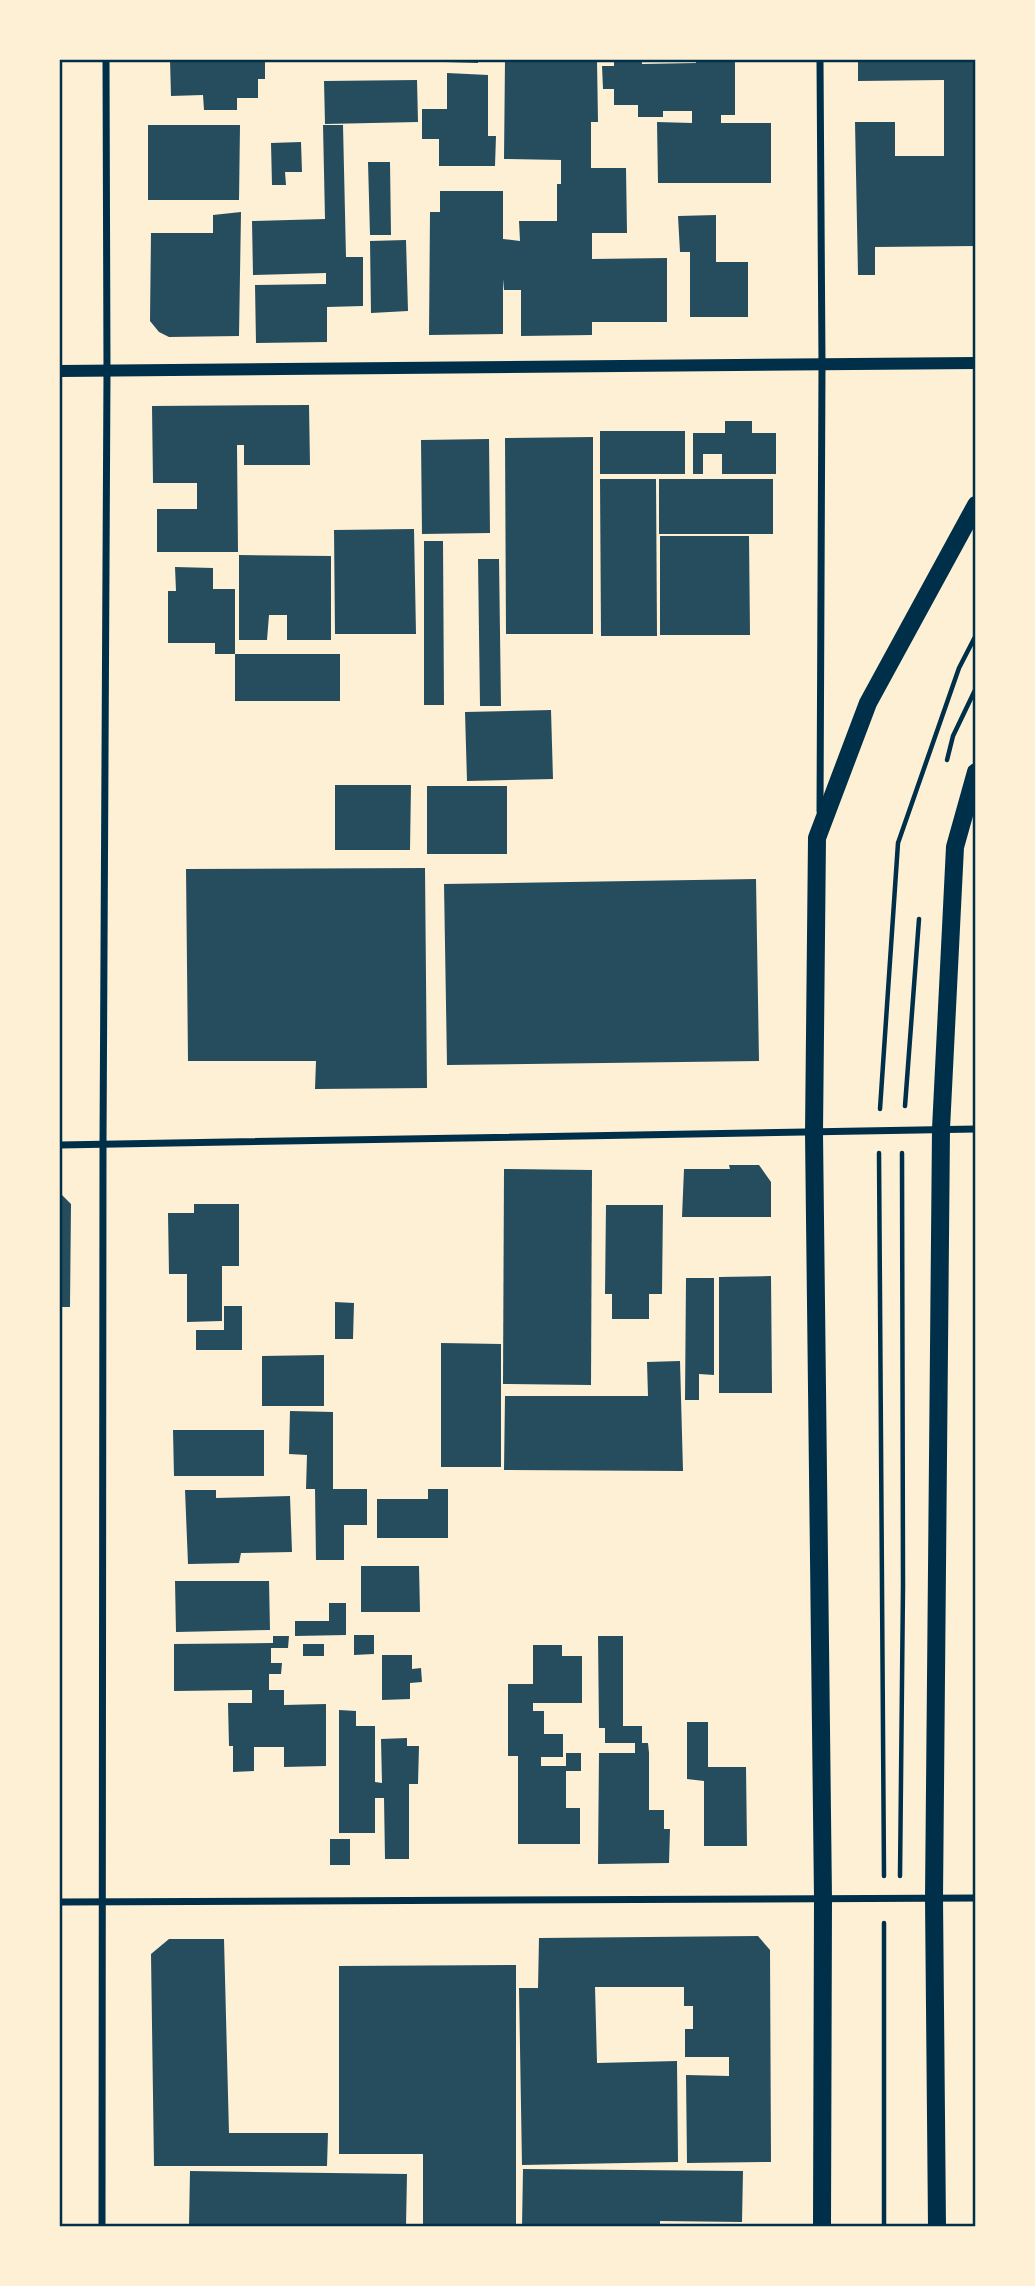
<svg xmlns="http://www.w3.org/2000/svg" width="1035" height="2286" viewBox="0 0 1035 2286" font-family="Jost,sans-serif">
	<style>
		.building { fill: #264d5e }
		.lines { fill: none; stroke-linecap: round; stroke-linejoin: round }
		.path { stroke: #003049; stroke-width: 4.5 }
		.minor { stroke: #003049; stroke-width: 7 }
		.tertiary { stroke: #003049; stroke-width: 12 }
		.primary { stroke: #003049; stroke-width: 18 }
		.neatline { fill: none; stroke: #003049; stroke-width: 2.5 }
	</style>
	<rect width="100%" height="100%" fill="#fdf0d5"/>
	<g class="building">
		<polygon points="170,60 265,60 265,79 258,79 258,98 237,98 237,110 204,110 203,95 171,96"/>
		<polygon points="445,60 478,60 478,63 445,62"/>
		<polygon points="505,60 597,60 598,122 591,122 591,168 626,168 627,233 592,233 592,259 667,258 667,322 592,322 592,335 521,336 521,290 504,290 503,279 503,334 429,335 430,212 440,212 440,191 503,191 503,239 520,241 519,221 557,221 557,184 561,184 561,160 504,159"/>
		<polygon points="614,60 642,60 642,64 696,63 696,60 735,61 735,115 721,115 721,123 771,123 771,183 658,183 657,122 692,123 692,111 663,111 663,117 638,117 638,105 614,105 614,89 603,89 602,66 614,66"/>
		<polygon points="858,60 976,60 976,246 875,247 875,275 858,275 855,122 895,122 895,156 944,156 944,80 858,81"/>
		<polygon points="447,73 488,75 488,136 496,136 495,166 439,166 439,139 422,139 422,109 447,109"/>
		<polygon points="417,80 418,122 325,124 324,81"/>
		<polygon points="148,125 240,125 239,200 148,200"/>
		<polygon points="323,125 343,125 346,257 363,257 363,306 327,307 327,342 256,343 255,285 326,284 326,273 253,275 252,221 325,219"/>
		<polygon points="301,142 302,172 285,172 286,185 272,185 271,143"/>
		<polygon points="368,162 390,162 391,235 370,235"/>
		<polygon points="241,212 239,336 169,337 159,332 150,321 151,233 213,233 213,215"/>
		<polygon points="716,215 716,262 748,262 748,317 690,317 690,252 680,252 678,216"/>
		<polygon points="406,240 408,311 371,313 370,241"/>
		<polygon points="309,405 310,465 244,465 244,445 237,445 238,552 157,552 157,509 197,509 197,483 153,483 152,406"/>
		<polygon points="725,421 752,421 752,433 776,433 776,474 722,474 722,454 703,454 703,474 693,474 693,433 725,433"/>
		<rect x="600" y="431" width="85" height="43"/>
		<polygon points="593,437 593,634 506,634 505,438"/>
		<polygon points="489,439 490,533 422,534 421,440"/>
		<polygon points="600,479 656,479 657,636 601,636"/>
		<rect x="659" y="479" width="114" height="55"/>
		<polygon points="414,529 416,634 335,634 334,530"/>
		<polygon points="660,536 749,536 750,635 660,635"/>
		<polygon points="424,541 443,541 444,705 424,705"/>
		<polygon points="239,555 331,556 331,640 287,640 287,615 269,615 267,640 239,640"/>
		<polygon points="478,559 499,559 501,706 480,706"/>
		<polygon points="175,567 213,568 213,589 235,589 235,654 215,654 215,643 168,643 168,591 176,591"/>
		<rect x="235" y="654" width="105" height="47"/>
		<polygon points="551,710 553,779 467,781 465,712"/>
		<polygon points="335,785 411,785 410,850 335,850"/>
		<rect x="427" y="786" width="80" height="68"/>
		<rect x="60" y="866" width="2" height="59"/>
		<polygon points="425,868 427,1088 315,1089 316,1061 188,1061 186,869"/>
		<polygon points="756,879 759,1061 447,1065 444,884"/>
		<polygon points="729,1165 759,1165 771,1182 771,1217 682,1217 684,1169 730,1169"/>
		<polygon points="504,1169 592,1170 591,1385 503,1384"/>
		<polygon points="60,1193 71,1204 70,1307 60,1307"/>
		<polygon points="194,1204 239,1204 239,1266 222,1266 222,1321 187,1322 187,1274 169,1274 168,1213 194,1213"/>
		<polygon points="606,1205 663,1205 662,1294 649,1294 649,1319 612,1319 612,1294 605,1294"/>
		<polygon points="771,1276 772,1393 719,1393 719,1277"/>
		<polygon points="686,1278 714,1278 714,1375 699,1374 699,1400 685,1400"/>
		<polygon points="335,1302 354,1303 353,1339 335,1339"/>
		<polygon points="224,1306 242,1306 242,1350 196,1350 196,1330 224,1330"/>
		<polygon points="441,1343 501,1344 501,1467 441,1467"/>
		<polygon points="324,1355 324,1406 262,1406 262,1356"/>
		<polygon points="680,1361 683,1471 504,1470 505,1396 648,1396 647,1362"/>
		<polygon points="290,1411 333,1412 333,1489 367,1489 367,1525 344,1525 344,1560 316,1560 315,1489 306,1489 307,1455 289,1454"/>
		<polygon points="173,1430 264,1430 264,1476 174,1476"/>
		<polygon points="428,1489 448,1489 448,1538 377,1538 377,1499 428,1499"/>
		<polygon points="185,1490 216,1490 216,1498 290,1496 292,1552 241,1553 239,1563 188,1564"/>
		<polygon points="361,1566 419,1566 420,1612 361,1612"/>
		<polygon points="175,1581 269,1581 270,1630 176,1632"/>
		<polygon points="329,1603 346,1603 346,1635 295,1636 295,1621 329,1621"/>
		<polygon points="354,1635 374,1635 374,1654 354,1655"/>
		<polygon points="273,1636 289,1636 288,1648 271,1648 271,1663 282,1663 281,1674 269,1674 269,1690 284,1690 284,1705 326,1704 326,1766 284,1767 284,1747 254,1747 254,1771 233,1772 233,1746 229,1746 228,1703 252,1703 252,1690 174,1691 174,1644 273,1643"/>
		<polygon points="598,1636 623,1636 623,1726 642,1726 642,1743 648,1743 649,1753 649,1810 664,1810 664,1829 670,1829 669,1863 598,1864 599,1753 635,1753 635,1743 605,1743 605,1728 599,1728"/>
		<rect x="303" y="1644" width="21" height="12"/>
		<polygon points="533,1645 562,1645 562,1656 582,1656 582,1703 533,1703 533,1711 544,1711 544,1734 563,1734 563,1757 541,1757 541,1766 566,1766 566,1753 581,1753 581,1771 566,1771 566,1808 580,1808 580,1844 518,1844 518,1756 508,1756 508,1684 533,1684"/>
		<polygon points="382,1655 412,1655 412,1669 421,1668 422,1682 410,1683 410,1699 382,1700"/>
		<polygon points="339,1710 356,1711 356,1726 375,1726 375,1782 382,1783 381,1739 407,1738 407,1746 419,1746 418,1784 409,1784 409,1859 385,1859 384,1798 375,1798 375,1833 339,1833"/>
		<polygon points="687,1722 708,1722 708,1767 746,1767 747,1846 704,1846 704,1781 687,1779"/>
		<rect x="330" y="1839" width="20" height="26"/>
		<polygon points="758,1936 770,1950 771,2162 687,2163 686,2075 729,2076 729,2057 685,2057 685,2029 693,2029 693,2006 684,2006 684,1987 595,1987 597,2063 677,2061 678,2162 522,2165 519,1988 538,1988 539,1938"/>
		<polygon points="169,1939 224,1939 229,2133 328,2133 327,2166 154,2166 151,1954"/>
		<polygon points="516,1965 516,2226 423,2226 423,2154 339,2154 339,1966"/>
		<polygon points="523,2169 743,2171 742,2222 660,2221 660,2226 522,2226"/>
		<polygon points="190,2171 407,2174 406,2226 189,2226"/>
	</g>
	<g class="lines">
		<g class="path">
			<polyline points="947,760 953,736 976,688"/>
			<polyline points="905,1106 919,919"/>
			<polyline points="880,1109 898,843 959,668 976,635"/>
			<polyline points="879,1153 884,1876"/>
			<polyline points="900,1876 903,1586 902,1153"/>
			<polyline points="884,1923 884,2226"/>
		</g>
		<g class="minor">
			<polyline points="820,60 822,364 820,811"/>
			<polyline points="60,1145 976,1129"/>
			<polyline points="60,1902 976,1898"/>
			<polyline points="102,2226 103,1145 107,372 106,60"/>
		</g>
		<polyline class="tertiary" points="60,371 976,363"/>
		<g class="primary">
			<polyline points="822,2226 823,1899 814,1133 817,838 868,703 976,505"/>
			<polyline points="937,2226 934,1898 941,1129 955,847 976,772"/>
		</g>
	</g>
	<rect width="1035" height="2286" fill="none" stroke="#fdf0d5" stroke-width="122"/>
	<rect x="61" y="61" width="913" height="2164" class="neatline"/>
</svg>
